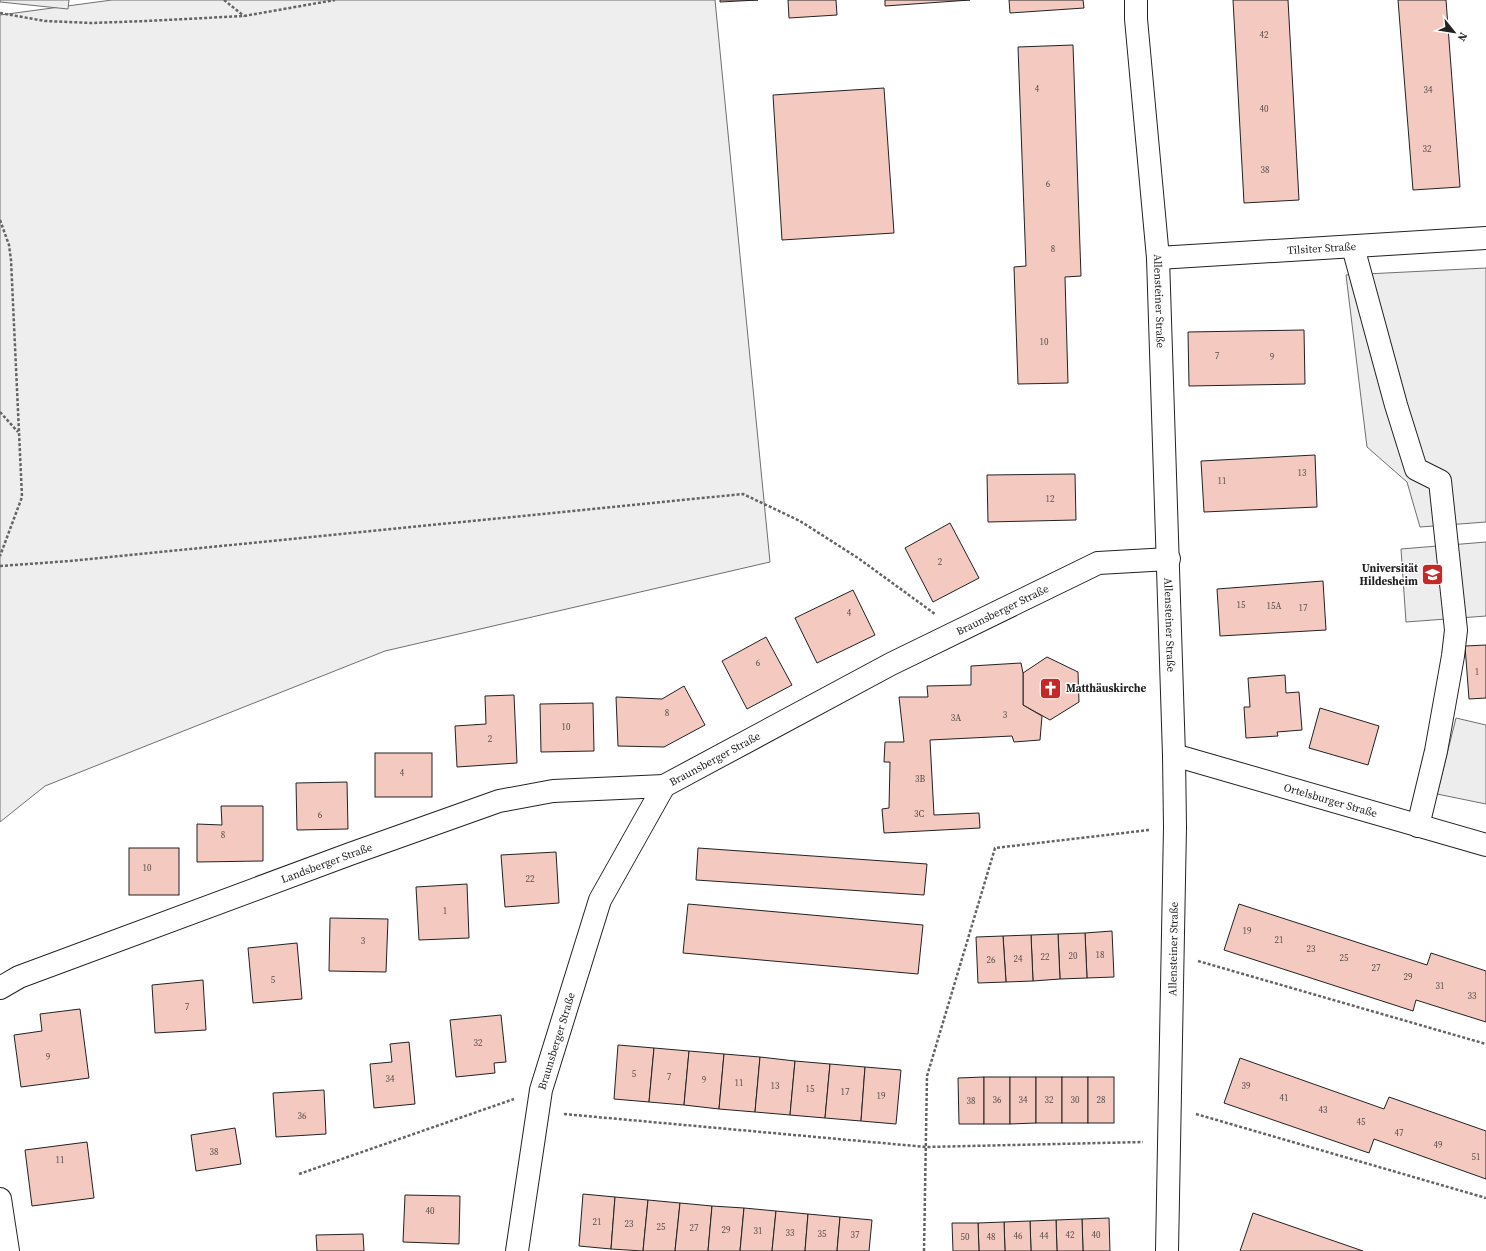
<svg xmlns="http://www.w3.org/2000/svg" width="1486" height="1251" viewBox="0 0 1486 1251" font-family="'Source Serif 4',serif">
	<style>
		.green { fill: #eee; stroke: #6f6f6f }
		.parking { fill: #ededed; stroke: #6f6f6f }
		.building { fill: #f3c9c0; stroke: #222 }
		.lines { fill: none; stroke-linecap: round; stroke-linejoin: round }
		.minor-casing { stroke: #222; stroke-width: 24 }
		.path { stroke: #646464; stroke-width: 2.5; stroke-dasharray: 3 2; stroke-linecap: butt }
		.minor { stroke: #fff; stroke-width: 22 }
		.labels { text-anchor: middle; stroke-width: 3; stroke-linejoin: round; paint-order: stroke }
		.number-label { font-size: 9px; fill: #564c4a }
		.street-label { font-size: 11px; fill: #222; stroke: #fff }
		.poi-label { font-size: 11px; font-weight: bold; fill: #222; stroke: #fff; text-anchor: end }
	</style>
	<rect width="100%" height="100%" fill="#fff"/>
	<polygon class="green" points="112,0 715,0 770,562 385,651 45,786 0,822 0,15"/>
	<g class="parking">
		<polygon points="0,0 69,0 68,9 0,2"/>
		<polygon points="1486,268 1486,522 1420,527 1407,482 1367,447 1346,275"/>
		<polygon points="1486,542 1486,616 1406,622 1401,549"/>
		<polygon points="1456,718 1486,725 1486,804 1437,794"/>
	</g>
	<g class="building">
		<polygon points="720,0 758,0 720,2"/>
		<polygon points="788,0 836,0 837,15 789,18"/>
		<polygon points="885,0 970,0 885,6"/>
		<polygon points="1009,0 1083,0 1084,8 1010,13"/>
		<polygon points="1233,0 1288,0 1299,200 1244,203"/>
		<polygon points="1398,0 1446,0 1460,187 1413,190"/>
		<polygon points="1073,45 1081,276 1065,277 1068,383 1018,384 1014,267 1026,266 1018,47"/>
		<polygon points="884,88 894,233 782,240 773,95"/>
		<polygon points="1304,330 1305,384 1189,386 1188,332"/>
		<polygon points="1315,455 1317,507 1204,512 1201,461"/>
		<polygon points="1075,474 1076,520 988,522 987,475"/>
		<polygon points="950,523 979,578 933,602 905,548"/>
		<polygon points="1323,581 1326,630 1220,636 1217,589"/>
		<polygon points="853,590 875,635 817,663 795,618"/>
		<polygon points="766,637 792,685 747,709 722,661"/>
		<polygon points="1486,645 1486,698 1469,699 1465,646"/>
		<polygon points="1047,657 1078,672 1079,702 1050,720 1023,705 1023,673"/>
		<polygon points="1021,663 1023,673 1023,705 1042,716 1040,740 1014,742 1012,736 930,740 934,815 979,813 980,828 884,833 882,809 889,808 890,762 884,762 885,742 904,742 899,697 928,697 927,686 971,685 971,666"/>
		<polygon points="1285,675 1286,693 1299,692 1302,730 1277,732 1278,736 1246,738 1244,707 1250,707 1248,678"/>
		<polygon points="684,686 705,725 664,747 618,746 616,697 662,699"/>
		<polygon points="514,695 517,763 457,767 455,726 486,724 485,696"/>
		<polygon points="593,703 594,751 541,752 540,704"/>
		<polygon points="1320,708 1379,726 1368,765 1309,748"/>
		<rect x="375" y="753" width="57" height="44"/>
		<polygon points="347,782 348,829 297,830 296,783"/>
		<polygon points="221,806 263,806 263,861 197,862 197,824 222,825"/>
		<rect x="129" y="848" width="50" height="47"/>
		<polygon points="698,848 927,864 924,895 696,880"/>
		<polygon points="556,852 559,903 505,907 501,855"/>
		<polygon points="467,884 469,938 419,940 416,887"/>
		<polygon points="688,904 923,925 918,974 683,953"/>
		<polygon points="1239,904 1427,965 1431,953 1486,971 1486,1022 1416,1000 1413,1011 1224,950"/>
		<polygon points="330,918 388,919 386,972 329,971"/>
		<polygon points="1112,931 1114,977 1087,978 1085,933"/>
		<polygon points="1085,933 1087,978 1060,979 1058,934"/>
		<polygon points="1058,934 1060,979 1033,981 1031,935"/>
		<polygon points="1031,935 1033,981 1006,982 1003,936"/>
		<polygon points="1003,936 1006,982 978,983 976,937"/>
		<polygon points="297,943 302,999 253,1003 248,948"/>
		<polygon points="203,980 206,1030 155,1033 152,985"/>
		<polygon points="80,1009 89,1078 21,1087 14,1035 42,1031 40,1014"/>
		<polygon points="501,1015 506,1062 494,1063 495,1073 456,1077 450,1020"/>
		<polygon points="409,1042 415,1104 374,1108 370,1064 392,1062 390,1044"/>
		<polygon points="618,1045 654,1048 649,1102 614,1099"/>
		<polygon points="654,1048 689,1051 684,1105 649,1102"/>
		<polygon points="689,1051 724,1054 719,1109 684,1105"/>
		<polygon points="724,1054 760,1057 755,1112 719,1109"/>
		<polygon points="760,1057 795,1061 790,1115 755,1112"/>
		<polygon points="1240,1058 1384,1109 1389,1097 1486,1131 1486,1179 1374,1139 1369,1153 1224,1103"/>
		<polygon points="795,1061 830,1064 825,1118 790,1115"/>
		<polygon points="830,1064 865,1067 861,1121 825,1118"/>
		<polygon points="865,1067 901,1070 896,1124 861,1121"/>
		<polygon points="984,1077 984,1124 959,1124 958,1078"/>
		<rect x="984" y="1077" width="26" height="47"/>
		<polygon points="1010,1077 1036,1077 1036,1123 1010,1124"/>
		<rect x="1036" y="1077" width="26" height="46"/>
		<rect x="1062" y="1077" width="26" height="46"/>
		<rect x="1088" y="1077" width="26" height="46"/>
		<polygon points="324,1090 326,1134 276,1137 273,1093"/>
		<polygon points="235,1128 241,1164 196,1171 191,1135"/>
		<polygon points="87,1142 94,1198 32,1206 25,1150"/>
		<polygon points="583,1194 615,1197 611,1249 579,1246"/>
		<polygon points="405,1195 460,1196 459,1244 403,1242"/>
		<polygon points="615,1197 648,1200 643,1251 611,1249"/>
		<polygon points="648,1200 680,1203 675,1251 643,1251"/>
		<polygon points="680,1203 712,1206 708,1251 675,1251"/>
		<polygon points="712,1206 744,1208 740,1251 708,1251"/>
		<polygon points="744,1208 776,1211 772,1251 740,1251"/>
		<polygon points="776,1211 808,1214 805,1251 772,1251"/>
		<polygon points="1253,1213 1363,1251 1240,1251"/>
		<polygon points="808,1214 840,1217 837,1251 805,1251"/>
		<polygon points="840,1217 872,1220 869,1251 837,1251"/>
		<polygon points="1109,1218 1110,1251 1083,1251 1082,1219"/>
		<polygon points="1082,1219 1083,1251 1057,1251 1056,1220"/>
		<polygon points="1056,1220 1057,1251 1031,1251 1030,1221"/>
		<polygon points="1030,1221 1031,1251 1005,1251 1004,1222"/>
		<polygon points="1004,1222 1005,1251 979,1251 978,1223"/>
		<polygon points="952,1223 978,1223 979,1251 953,1251"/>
		<polygon points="363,1234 364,1251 317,1251 316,1235"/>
	</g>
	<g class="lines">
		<defs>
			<g id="minor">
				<path id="s1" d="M1136 0V19L1158 258 1174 755 1175 827 1167 1251"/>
				<polyline points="1353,247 1396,405 1416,469 1440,481 1456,630 1453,656 1436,751 1418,826"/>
				<path id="s2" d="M1158 258 1486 238"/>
				<path id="s3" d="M1174 755 1486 845"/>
				<path id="s4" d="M0 988 19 977 350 854 499 801 553 791 664 786"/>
				<polyline points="0,1199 8,1251"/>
				<path id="s5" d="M517 1251 541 1090 600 900 664 786 891 664 1098 563 1169 559"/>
			</g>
		</defs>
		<use href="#minor" class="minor-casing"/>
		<g class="path">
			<polyline points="224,0 244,16"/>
			<polyline points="0,13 45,21 92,23 146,21 244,16 335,0"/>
			<polyline points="0,220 9,245 11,260 22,497 0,556"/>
			<polyline points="0,412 18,432"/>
			<polyline points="0,566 70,561 743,494 800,521 858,558 935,614"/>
			<polyline points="1198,961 1486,1044"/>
			<polyline points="564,1114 926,1147 1143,1142"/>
			<polyline points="1196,1114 1486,1198"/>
			<polyline points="299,1174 514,1099"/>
			<polyline points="924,1251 927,1076 995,848 1149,830"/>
		</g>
		<use href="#minor" class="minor"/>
	</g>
	<defs>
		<symbol id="university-square" viewBox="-11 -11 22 22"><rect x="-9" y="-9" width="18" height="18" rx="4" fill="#c62828" stroke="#fff"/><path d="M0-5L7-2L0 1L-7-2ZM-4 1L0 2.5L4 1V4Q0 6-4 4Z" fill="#fff"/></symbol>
		<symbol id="church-square" viewBox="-11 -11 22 22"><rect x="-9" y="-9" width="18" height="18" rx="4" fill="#c62828" stroke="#fff"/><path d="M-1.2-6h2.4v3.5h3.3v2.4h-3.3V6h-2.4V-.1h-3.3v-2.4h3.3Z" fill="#fff"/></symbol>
	</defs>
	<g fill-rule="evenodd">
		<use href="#university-square" x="1420" y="562" width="25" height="25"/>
		<use href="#church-square" x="1038" y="676" width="25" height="25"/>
	</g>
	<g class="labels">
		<g class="number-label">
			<text x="1264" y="38">42</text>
			<text x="1037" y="92">4</text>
			<text x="1428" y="93">34</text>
			<text x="1264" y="112">40</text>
			<text x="1427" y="152">32</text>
			<text x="1265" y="173">38</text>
			<text x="1048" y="187">6</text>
			<text x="1053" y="252">8</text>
			<text x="1044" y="345">10</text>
			<text x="1217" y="359">7</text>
			<text x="1272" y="360">9</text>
			<text x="1302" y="476">13</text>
			<text x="1222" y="484">11</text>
			<text x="1050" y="502">12</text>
			<text x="940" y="565">2</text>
			<text x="1241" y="608">15</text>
			<text x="1274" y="609">15A</text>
			<text x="1303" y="611">17</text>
			<text x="849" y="616">4</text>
			<text x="758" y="666">6</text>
			<text x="1477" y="675">1</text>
			<text x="667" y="716">8</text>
			<text x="1005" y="718">3</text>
			<text x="956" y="721">3A</text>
			<text x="566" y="730">10</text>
			<text x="490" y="742">2</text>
			<text x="402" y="776">4</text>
			<text x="920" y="782">3B</text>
			<text x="919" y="817">3C</text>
			<text x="320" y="818">6</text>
			<text x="223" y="838">8</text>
			<text x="147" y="871">10</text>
			<text x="530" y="882">22</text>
			<text x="445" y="914">1</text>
			<text x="1247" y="934">19</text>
			<text x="1279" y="943">21</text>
			<text x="363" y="944">3</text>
			<text x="1311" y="952">23</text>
			<text x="1100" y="958">18</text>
			<text x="1073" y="959">20</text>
			<text x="1045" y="960">22</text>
			<text x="1344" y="961">25</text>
			<text x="1018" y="962">24</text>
			<text x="991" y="963">26</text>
			<text x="1376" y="971">27</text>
			<text x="1408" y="980">29</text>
			<text x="273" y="983">5</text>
			<text x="1440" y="989">31</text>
			<text x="1472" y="999">33</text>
			<text x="187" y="1010">7</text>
			<text x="478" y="1046">32</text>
			<text x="48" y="1060">9</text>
			<text x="634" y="1077">5</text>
			<text x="669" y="1080">7</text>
			<text x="390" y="1082">34</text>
			<text x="704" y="1083">9</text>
			<text x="739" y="1086">11</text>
			<text x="775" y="1089">13</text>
			<text x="1246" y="1089">39</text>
			<text x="810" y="1092">15</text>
			<text x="845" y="1095">17</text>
			<text x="881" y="1099">19</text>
			<text x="1284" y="1101">41</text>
			<text x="997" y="1103">36</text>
			<text x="1023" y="1103">34</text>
			<text x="1049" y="1103">32</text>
			<text x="1075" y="1103">30</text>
			<text x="1101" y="1103">28</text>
			<text x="971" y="1104">38</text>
			<text x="1323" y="1113">43</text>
			<text x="302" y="1119">36</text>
			<text x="1361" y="1125">45</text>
			<text x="1399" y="1136">47</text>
			<text x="1438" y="1148">49</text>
			<text x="214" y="1155">38</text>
			<text x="1476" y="1160">51</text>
			<text x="60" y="1163">11</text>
			<text x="430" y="1214">40</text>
			<text x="597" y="1225">21</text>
			<text x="629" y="1227">23</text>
			<text x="661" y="1230">25</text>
			<text x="694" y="1231">27</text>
			<text x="726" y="1233">29</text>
			<text x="758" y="1234">31</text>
			<text x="790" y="1236">33</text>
			<text x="822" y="1237">35</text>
			<text x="855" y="1238">37</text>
			<text x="1070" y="1238">42</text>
			<text x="1096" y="1238">40</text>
			<text x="1018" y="1239">46</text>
			<text x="1044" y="1239">44</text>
			<text x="965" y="1240">50</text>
			<text x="991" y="1240">48</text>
		</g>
		<g class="street-label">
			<text dy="4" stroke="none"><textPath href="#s2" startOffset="164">Tilsiter Straße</textPath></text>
			<text dy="4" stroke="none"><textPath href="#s1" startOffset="302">Allensteiner Straße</textPath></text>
			<text dy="4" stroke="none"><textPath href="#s5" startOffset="874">Braunsberger Straße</textPath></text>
			<text dy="4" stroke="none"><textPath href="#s1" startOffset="626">Allensteiner Straße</textPath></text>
			<text dy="4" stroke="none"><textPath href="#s5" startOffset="550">Braunsberger Straße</textPath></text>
			<text dy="4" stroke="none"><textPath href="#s3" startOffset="163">Ortelsburger Straße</textPath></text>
			<text dy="4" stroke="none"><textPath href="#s4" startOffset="350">Landsberger Straße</textPath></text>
			<text transform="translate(1173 949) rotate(-89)" y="4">Allensteiner Straße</text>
			<text dy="4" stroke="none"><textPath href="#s5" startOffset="214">Braunsberger Straße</textPath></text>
		</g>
		<g class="poi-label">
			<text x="1418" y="572">Universität<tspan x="1418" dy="13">Hildesheim</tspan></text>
			<text x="1066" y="692" text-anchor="start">Matthäuskirche</text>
		</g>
	</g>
	<g transform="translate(1454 32) rotate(120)" stroke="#ffffff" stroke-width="3" paint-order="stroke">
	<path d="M0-3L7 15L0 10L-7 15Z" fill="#222222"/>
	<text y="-6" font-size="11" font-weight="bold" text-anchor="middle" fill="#222222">N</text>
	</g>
</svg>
